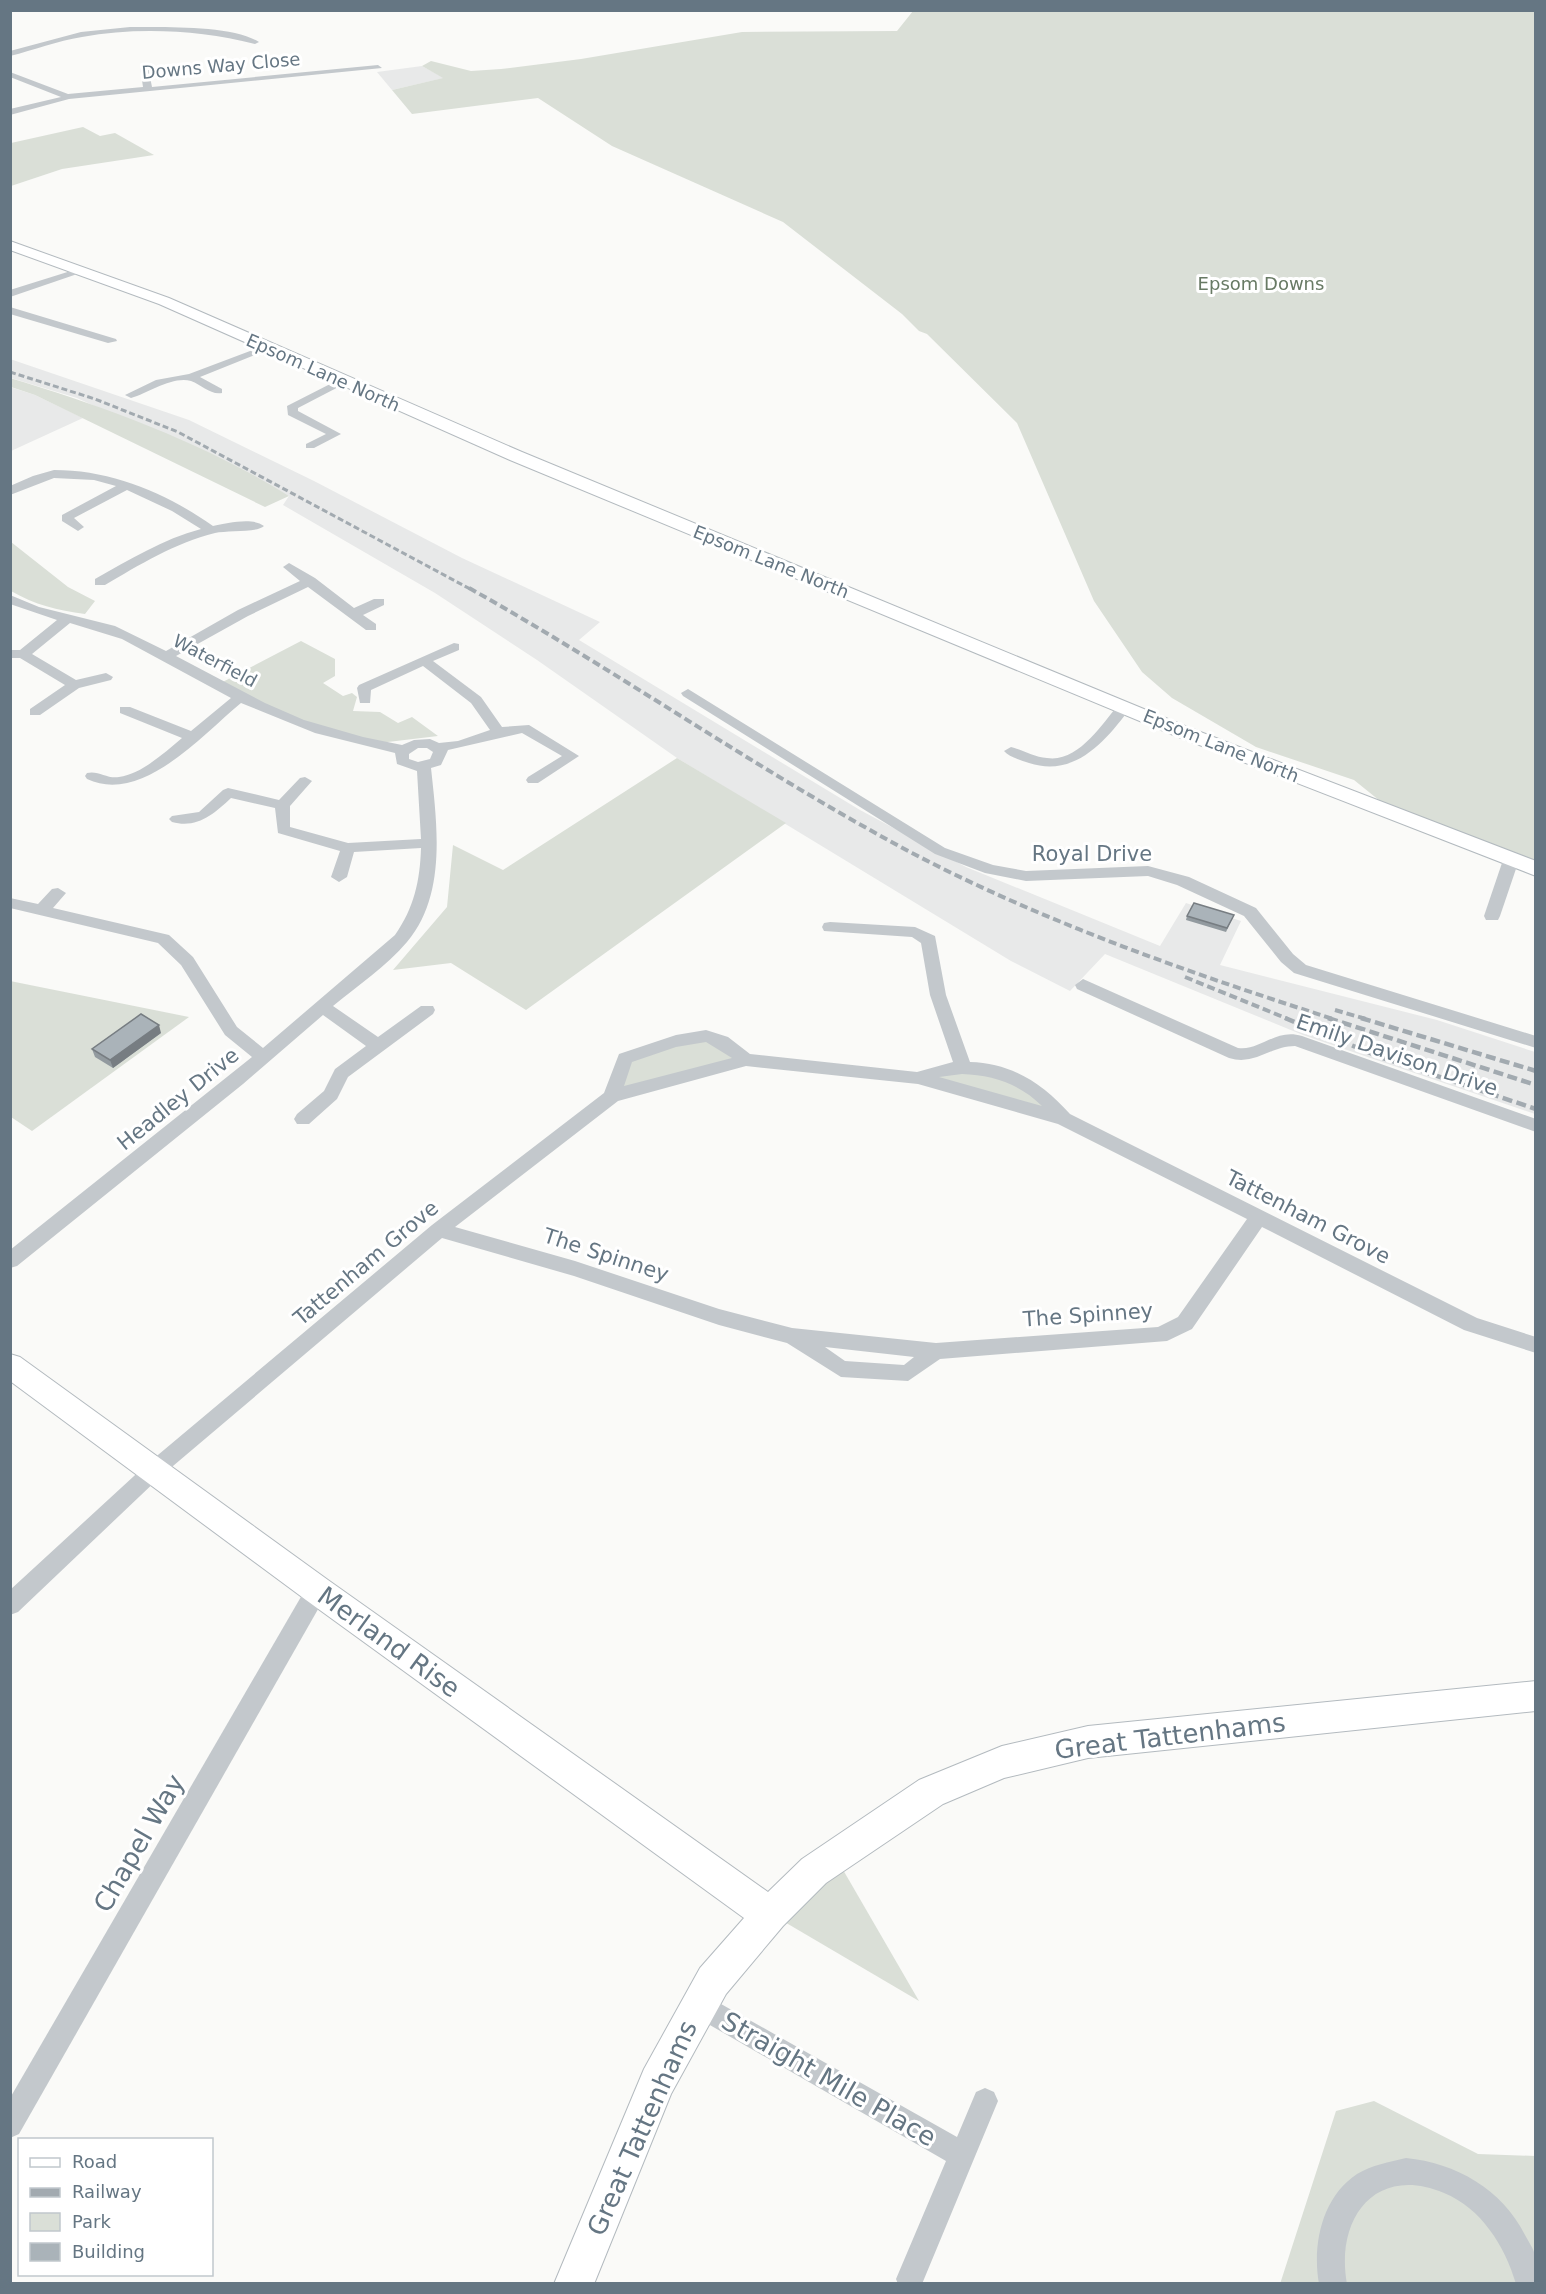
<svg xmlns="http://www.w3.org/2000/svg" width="1546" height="2294" viewBox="0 0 1546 2294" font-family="'DejaVu Sans',sans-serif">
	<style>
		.built { fill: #e8e9e9 }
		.green { fill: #dadfd7 }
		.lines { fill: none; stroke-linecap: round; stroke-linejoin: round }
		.secondary-casing { stroke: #b3babf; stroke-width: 2 }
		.street { fill: #c3c8cc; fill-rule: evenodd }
		.secondary { fill: #fff; fill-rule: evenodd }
		.rail-far2 { stroke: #a2aab0; stroke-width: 3; stroke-dasharray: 6 3; stroke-linecap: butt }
		.rail-far1 { stroke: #a2aab0; stroke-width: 4; stroke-dasharray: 8 4; stroke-linecap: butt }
		.rail { stroke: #a2aab0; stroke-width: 4.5; stroke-dasharray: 10 4.5; stroke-linecap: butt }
		.wall { fill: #929a9f }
		.shaded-wall { fill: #777d82 }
		.building { fill: #aab3b9; stroke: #777d82; stroke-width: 1.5 }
		.labels { text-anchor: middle; stroke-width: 6; stroke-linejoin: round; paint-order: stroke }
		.far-street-label { font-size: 18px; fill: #657683; stroke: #fff }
		.far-park-label { font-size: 18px; fill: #687a64; stroke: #fff }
		.street-label { font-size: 21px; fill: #657683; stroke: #fff }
		.near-street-label { font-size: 26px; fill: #657683; stroke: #fff }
	</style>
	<rect width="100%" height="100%" fill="#fafaf8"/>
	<g class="built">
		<polygon points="422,66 444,78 392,90 377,72"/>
		<polygon points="10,359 189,420 314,481 462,558 600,622 579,640 860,810 966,867 1160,946 1186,903 1241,921 1220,965 1437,1020 1535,1052 1535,1114 1303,1035 1105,954 1070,991 1011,961 677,758 537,660 435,593 283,505 289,496 77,398 11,378"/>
		<polygon points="10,387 35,395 83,418 11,451"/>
	</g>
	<g class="green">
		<polygon points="913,11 1535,11 1535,862 1380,801 1354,780 1256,747 1172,698 1142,672 1094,601 1017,423 927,334 919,331 902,314 783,222 612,146 538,98 412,114 392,90 443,78 422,66 431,61 471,71 501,69 581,59 742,32 897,31"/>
		<polygon points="83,127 100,136 115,133 154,155 62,169 11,186 11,143"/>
		<path d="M10 378C106 407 204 443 289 496L265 507 35 395 11 387Z"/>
		<path d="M11 542 68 587 95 601 85 614C57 610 35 605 11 591Z"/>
		<polygon points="301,641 335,659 335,676 323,683 343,696 352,693 357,697 353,711 380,712 398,723 412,717 438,736 371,744 339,737 217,685"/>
		<polygon points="677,758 786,823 526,1010 451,963 393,970 447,907 453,845 503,870"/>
		<polygon points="10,981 189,1017 32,1131 11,1117"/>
		<polygon points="708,1035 746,1060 612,1096 625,1058"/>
		<polygon points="936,1070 1002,1073 1064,1119 918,1078"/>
		<polygon points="835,1856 919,2001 771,1914"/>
		<polygon points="1374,2101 1478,2154 1535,2156 1535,2283 1280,2284 1336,2111"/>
	</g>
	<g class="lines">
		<defs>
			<g id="secondary">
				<polygon points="10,241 169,298 522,452 1185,726 1536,861 1536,876 1171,734 510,460 159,304 10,250"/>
				<polygon points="10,1354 20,1357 328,1580 768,1892 802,1859 919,1780 1002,1746 1088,1726 1536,1681 1536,1711 1088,1758 1004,1778 943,1804 826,1883 783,1926 726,1994 671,2094 594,2284 554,2284 644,2069 700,1968 744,1918 306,1600 10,1381"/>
			</g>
		</defs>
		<use href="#secondary" class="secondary-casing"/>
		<g class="street">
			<path d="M130 27C162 27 233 25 259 42L255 44C199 30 138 27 82 37 57 41 34 50 10 56V51L81 32Z"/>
			<polygon points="144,64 148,67 152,87 378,65 382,68 69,99 10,115 10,109 61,97 10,77 10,72 68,94 143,87 140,67"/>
			<polygon points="77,269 86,271 10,297 10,290"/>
			<polygon points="10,307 116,339 117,341 108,343 10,314"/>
			<path d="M263 346 272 348 200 377 222 389V393C210 395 202 385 191 381 172 376 149 393 131 398L125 395 156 380 189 374Z"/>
			<polygon points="338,380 348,382 298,408 298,411 341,434 314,448 306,448 306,444 326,434 288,415 287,406"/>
			<path d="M54 470C112 470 166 493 213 526 227 523 253 517 264 526 257 533 227 530 215 533 175 543 139 565 105 585H95V579C129 560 163 539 201 529L172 511 127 490 74 518 84 527 78 531 62 521V515L116 486 94 480 54 478 10 495V486L33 476Z"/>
			<path d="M289 563 315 578 354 608 374 599H384V605L363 615 376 624V630H366L308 587 248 616 176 656 265 703 304 720 363 737 402 745 414 740 430 739 439 743 458 741 490 730 471 703 423 666 371 690 370 703H360L357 688 359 685 454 643 459 644V650L433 661 481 697 502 727 529 725 579 756 538 783H528L526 780 528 777 562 756 522 733 448 750 441 765 431 768C437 824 447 895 407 942 387 966 357 986 333 1006L378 1037 421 1006H433L435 1010 433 1014 348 1077 337 1099 309 1124H297L294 1119 297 1114 324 1091 335 1069 366 1046 323 1015 243 1084 17 1266 10 1268V1250L252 1057 225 1035 181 965 158 943 10 908V898L38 904 52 889 58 888 66 893 53 908 169 935 193 957 237 1027 263 1048 395 935C414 908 420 881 421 848L354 852 347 877 339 882 331 877 340 851 278 833 275 808 231 798C214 814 197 829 172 822L169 819 172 816 199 812 223 790 228 788 279 800 300 778 305 777 312 781 290 806V827L348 843 421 839 417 771 397 764 395 753 315 733 241 703C202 735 142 805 87 779L85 776 87 773C98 770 107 779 119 777 142 774 165 752 182 738L120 713V707H130L191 731 231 698 122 639 70 623 32 654 76 680 106 673 113 677 111 680 79 688 40 715H30V709L65 685 20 658H10V650H20L57 620 10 604V595L39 607 115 626 166 651 238 610 300 581 283 567ZM418 748H427L433 752 430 759 418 762 409 759V754Z"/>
			<polygon points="688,689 945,848 993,865 1026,871 1148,866 1189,877 1256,908 1293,954 1306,965 1536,1036 1536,1048 1294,973 1281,962 1244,916 1177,885 1148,876 1026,881 985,873 935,854 683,696 681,693"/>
			<path d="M1124 703 1131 707C1106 741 1075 778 1029 763 1021 760 1009 757 1004 751L1011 747C1023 750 1034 757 1047 758 1078 763 1102 724 1119 704Z"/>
			<polygon points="1511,855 1519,860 1500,916 1498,920 1486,920 1484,916 1503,860"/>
			<path d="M830 922 915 927 935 936 946 995 970 1062C1012 1063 1043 1084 1070 1114L1477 1318 1536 1337V1353L1464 1330 1262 1227 1192 1329 1167 1341 940 1359 908 1381 841 1377 787 1343 719 1325 574 1276 442 1238 160 1477 18 1612 10 1615V1590L146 1465 432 1225 604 1093 619 1054 676 1035 706 1030 728 1037 750 1054 917 1072 953 1062 930 995 921 943 912 937 824 931 822 927 824 923ZM706 1042 732 1058 624 1086 632 1062 676 1047ZM746 1066 918 1084 1058 1124 1247 1219 1178 1317 1158 1327 936 1343 792 1328 719 1309 575 1261 455 1227 618 1101ZM962 1074C993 1075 1020 1084 1042 1106L939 1077ZM825 1347 914 1357 904 1365 845 1361Z"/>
			<path d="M1083 979 1238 1048C1261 1051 1275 1028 1302 1036L1536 1119V1132L1295 1046C1270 1046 1255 1066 1229 1058L1077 989 1075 985Z"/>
			<polygon points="317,1580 325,1583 328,1590 325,1597 19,2134 10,2138 10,2098 309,1583"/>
			<polygon points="698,1991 957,2137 976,2092 985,2088 994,2092 998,2101 922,2284 898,2284 896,2279 946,2161 689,2013 685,2004 689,1995"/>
			<path d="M1406 2158C1456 2163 1502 2189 1525 2235 1528 2241 1534 2249 1535 2256 1537 2264 1536 2275 1536 2284H1516C1505 2246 1481 2208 1444 2193 1375 2164 1335 2219 1347 2284H1319C1312 2245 1322 2197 1357 2174 1372 2165 1389 2162 1406 2158Z"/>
		</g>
		<use href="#secondary" class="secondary"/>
		<polyline class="rail-far2" points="10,372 95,399 178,432 472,590"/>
		<g class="rail-far1">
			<path d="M469 588C619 672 760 772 912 853 1046 923 1190 973 1333 1019"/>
			<polyline points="1185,977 1288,1019"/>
			<polyline points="1335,1010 1366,1019"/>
		</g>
		<g class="rail">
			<polyline points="1285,1018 1380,1057 1536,1109"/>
			<polyline points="1328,1018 1536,1085"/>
			<polyline points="1361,1018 1536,1071"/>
		</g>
	</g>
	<g class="wall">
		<polygon points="1234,915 1226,932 1186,920 1187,916"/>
		<polygon points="161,1033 113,1068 95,1057 92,1049"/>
	</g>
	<polygon class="shaded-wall" points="159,1025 161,1033 113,1068 110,1060"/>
	<g class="building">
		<polygon points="1194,903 1234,915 1227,928 1187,916"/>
		<polygon points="141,1014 159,1025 110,1060 92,1049"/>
	</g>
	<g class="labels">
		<g class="far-street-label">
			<text transform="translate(221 66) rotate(-5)" y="6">Downs Way Close</text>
			<text transform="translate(323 373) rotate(24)" y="6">Epsom Lane North</text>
			<text transform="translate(771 562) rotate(22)" y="6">Epsom Lane North</text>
			<text transform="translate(215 661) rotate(28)" y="6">Waterfield</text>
			<text transform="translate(1221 746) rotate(22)" y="6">Epsom Lane North</text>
		</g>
		<g class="far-park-label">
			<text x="1261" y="290">Epsom Downs</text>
		</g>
		<g class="street-label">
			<text x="1092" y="861">Royal Drive</text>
			<text transform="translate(1397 1055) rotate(19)" y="7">Emily Davison Drive</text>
			<text transform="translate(178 1099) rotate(-39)" y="7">Headley Drive</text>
			<text transform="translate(1308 1217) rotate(27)" y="7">Tattenham Grove</text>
			<text transform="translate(606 1255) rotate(18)" y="7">The Spinney</text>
			<text transform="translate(366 1263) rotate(-40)" y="7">Tattenham Grove</text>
			<text transform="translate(1088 1315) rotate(-4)" y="7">The Spinney</text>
		</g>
		<g class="near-street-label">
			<text transform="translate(389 1642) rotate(36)" y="9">Merland Rise</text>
			<text transform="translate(1170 1736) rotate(-7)" y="9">Great Tattenhams</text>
			<text transform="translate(139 1843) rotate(-60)" y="9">Chapel Way</text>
			<text transform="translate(829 2079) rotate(30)" y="9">Straight Mile Place</text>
			<text transform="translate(642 2128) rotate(-66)" y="9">Great Tattenhams</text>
		</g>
	</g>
	<rect width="1546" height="2294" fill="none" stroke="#657683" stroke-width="24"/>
	<rect x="18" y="2138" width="195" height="138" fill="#ffffff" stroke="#c1c8cd" stroke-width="1.5"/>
	<rect x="30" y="2158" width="30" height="9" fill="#ffffff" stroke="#c1c8cd" stroke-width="1.5"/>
	<text x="72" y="2168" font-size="18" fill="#657683">Road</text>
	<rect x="30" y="2188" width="30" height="9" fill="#a2aab0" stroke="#c1c8cd" stroke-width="1.5"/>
	<text x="72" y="2198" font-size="18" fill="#657683">Railway</text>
	<rect x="30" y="2213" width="30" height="18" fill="#dadfd7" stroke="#c1c8cd" stroke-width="1.5"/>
	<text x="72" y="2228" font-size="18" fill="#657683">Park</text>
	<rect x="30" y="2243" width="30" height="18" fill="#aab3b9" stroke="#c1c8cd" stroke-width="1.5"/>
	<text x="72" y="2258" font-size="18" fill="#657683">Building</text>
</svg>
